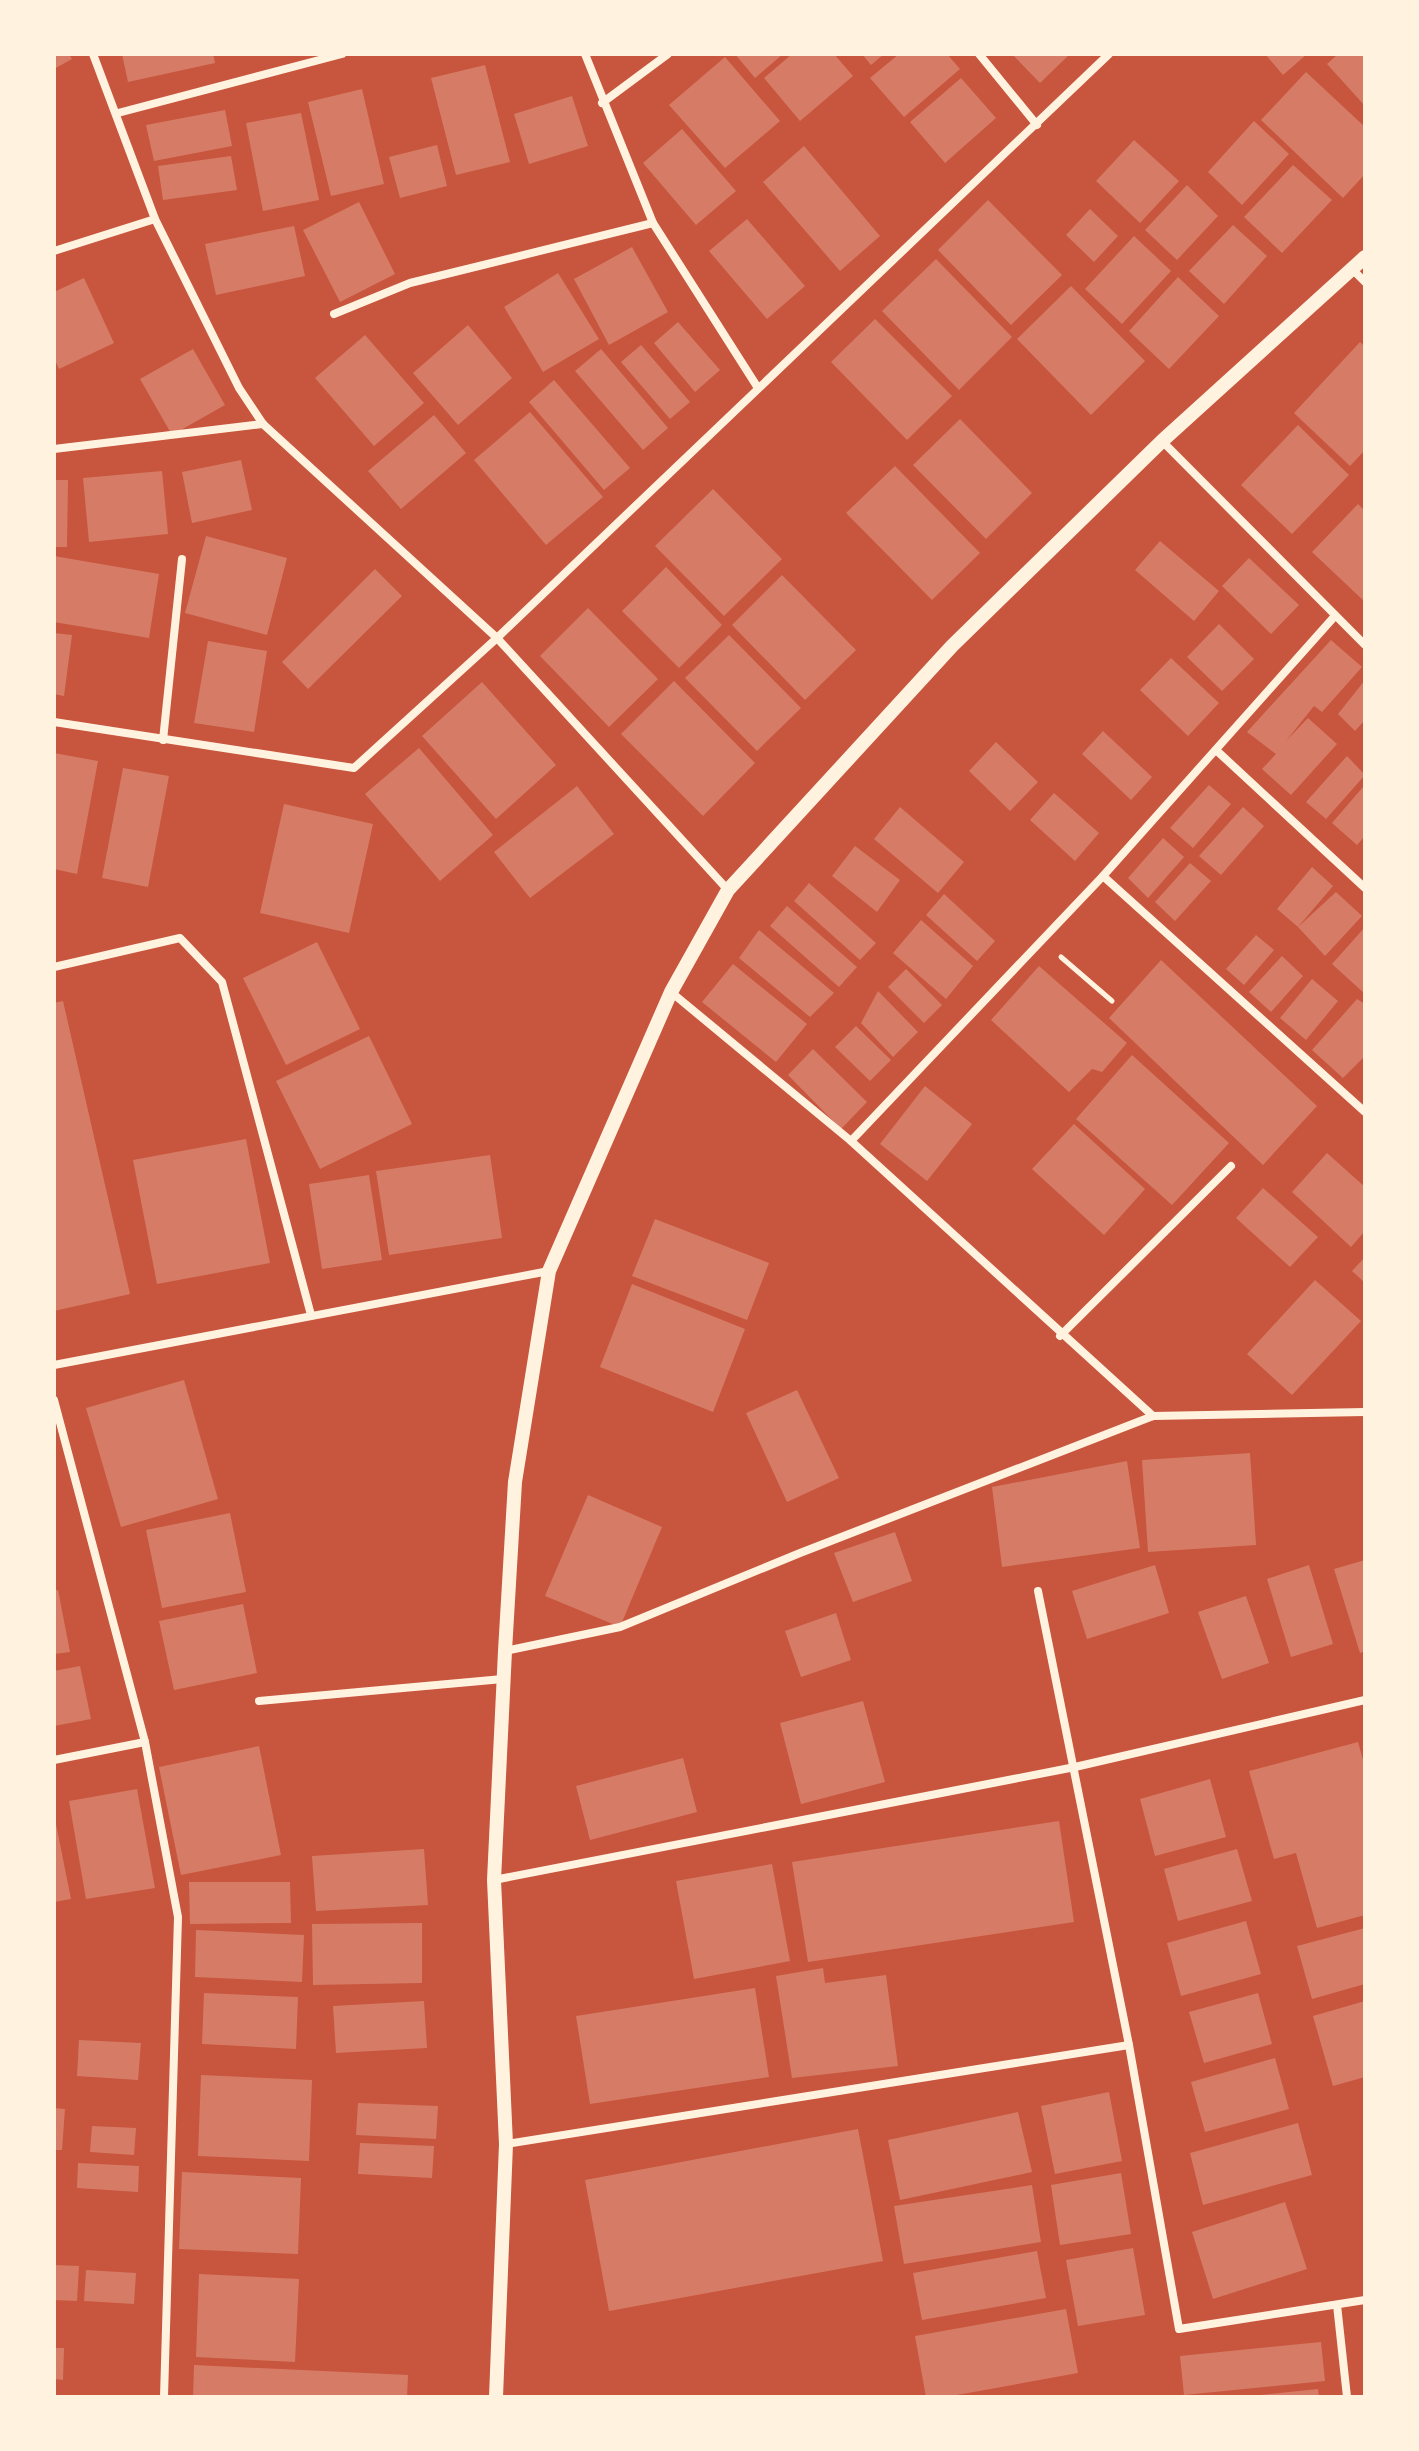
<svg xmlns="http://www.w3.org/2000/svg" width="1419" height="2451" viewBox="0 0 1419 2451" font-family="'IBM Plex Sans',sans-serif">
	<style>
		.building { fill: #d67c66 }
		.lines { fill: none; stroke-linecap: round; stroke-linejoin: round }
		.path { stroke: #fff3e0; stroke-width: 5 }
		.minor { stroke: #fff3e0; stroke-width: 8 }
		.tertiary { stroke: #fff3e0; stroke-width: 14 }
	</style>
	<rect width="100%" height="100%" fill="#c8553d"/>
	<g class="building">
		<polygon points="54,54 69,54 72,59 54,69"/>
		<polygon points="122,54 213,54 215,63 128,82"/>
		<polygon points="735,54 783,54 755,78"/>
		<polygon points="792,54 834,54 853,76 800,121 764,78"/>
		<polygon points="862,54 884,54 871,65"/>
		<polygon points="899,54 947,54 960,69 904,117 870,78"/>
		<polygon points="1012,54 1070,54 1040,83"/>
		<polygon points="1265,54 1307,54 1283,75"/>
		<polygon points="1338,54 1365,54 1365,106 1327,64"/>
		<polygon points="725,57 780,121 725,168 669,105"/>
		<polygon points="485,65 510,162 456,175 431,78"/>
		<polygon points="1306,72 1365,127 1365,174 1343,198 1261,120"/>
		<polygon points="961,78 996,118 945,163 910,122"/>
		<polygon points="362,89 384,184 331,196 308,102"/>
		<polygon points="572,96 588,146 529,164 514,114"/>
		<polygon points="225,110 232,146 154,161 146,125"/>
		<polygon points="301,113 319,200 263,211 246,123"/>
		<polygon points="1254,121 1289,154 1242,205 1208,172"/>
		<polygon points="682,129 736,191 696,225 643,163"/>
		<polygon points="1134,140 1179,181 1140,223 1096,181"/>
		<polygon points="437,145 447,186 400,198 389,157"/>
		<polygon points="804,146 880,236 840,271 763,182"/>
		<polygon points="231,156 237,190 163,200 158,166"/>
		<polygon points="1293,165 1332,200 1282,253 1244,217"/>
		<polygon points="1187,185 1218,216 1177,260 1145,230"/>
		<polygon points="988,200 1062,275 1011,325 938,250"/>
		<polygon points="359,202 395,274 340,302 303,230"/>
		<polygon points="1090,209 1118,236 1094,262 1066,235"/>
		<polygon points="747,219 805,286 767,319 709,251"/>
		<polygon points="1233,225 1267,256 1224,304 1189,271"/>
		<polygon points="294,226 305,276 216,295 205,244"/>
		<polygon points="1134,236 1171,271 1122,324 1085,289"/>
		<polygon points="632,247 668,312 609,345 574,279"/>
		<polygon points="936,259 1012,337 959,390 882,311"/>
		<polygon points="558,273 599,339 543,372 504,307"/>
		<polygon points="1178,277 1219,316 1169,369 1129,331"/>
		<polygon points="84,278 114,343 59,369 54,358 54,292"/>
		<polygon points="1071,286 1145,361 1091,415 1017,339"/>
		<polygon points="875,319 952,396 907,440 831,362"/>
		<polygon points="678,322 720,370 695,392 654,343"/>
		<polygon points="468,325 512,378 458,425 413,373"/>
		<polygon points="365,335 424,403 374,446 315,378"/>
		<polygon points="1360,342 1365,347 1365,450 1350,466 1294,413"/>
		<polygon points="641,345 690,402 670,419 621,362"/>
		<polygon points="193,349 225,405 172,435 140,379"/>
		<polygon points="601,349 668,428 643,450 575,371"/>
		<polygon points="554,380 630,468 604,490 529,402"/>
		<polygon points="530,412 603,497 546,545 474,460"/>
		<polygon points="434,415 466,453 401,509 368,471"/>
		<polygon points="960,419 1032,493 986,539 913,465"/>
		<polygon points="1298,425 1349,475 1292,534 1241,485"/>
		<polygon points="241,460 252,510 192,523 182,472"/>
		<polygon points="895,466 980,553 932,600 846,513"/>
		<polygon points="162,471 168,534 89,542 83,478"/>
		<polygon points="54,480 68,480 67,547 54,547"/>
		<polygon points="713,489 782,559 724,616 655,546"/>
		<polygon points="1358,504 1365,511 1365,602 1312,552"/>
		<polygon points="206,536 287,558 267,635 185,613"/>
		<polygon points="1160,541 1219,591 1194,621 1135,570"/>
		<polygon points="54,556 159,574 149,638 54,622"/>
		<polygon points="1249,558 1299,605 1271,634 1222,586"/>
		<polygon points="666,567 722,625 679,668 622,611"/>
		<polygon points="375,569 402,596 308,689 282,662"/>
		<polygon points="782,575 856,650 805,700 732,625"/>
		<polygon points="588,608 658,679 609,727 540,656"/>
		<polygon points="1219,624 1254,659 1222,691 1187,657"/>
		<polygon points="54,633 72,635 64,696 54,694"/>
		<polygon points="729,635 801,708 757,751 685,678"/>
		<polygon points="1331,640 1362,667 1322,712 1314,706 1286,741 1308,718 1337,744 1291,795 1262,769 1276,754 1247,732"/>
		<polygon points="208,641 267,651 254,732 194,723"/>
		<polygon points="1171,658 1219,703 1188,736 1140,690"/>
		<polygon points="1365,680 1365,720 1355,731 1338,714"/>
		<polygon points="674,681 755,763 703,816 621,734"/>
		<polygon points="482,682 556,765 496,819 422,736"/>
		<polygon points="1103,731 1152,777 1131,800 1082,754"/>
		<polygon points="996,742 1038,782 1010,811 969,771"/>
		<polygon points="419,748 493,835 440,881 365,794"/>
		<polygon points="54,753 98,761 77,874 54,869"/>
		<polygon points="1347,756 1365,775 1326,819 1306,802"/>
		<polygon points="123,768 169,776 148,887 102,878"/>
		<polygon points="1209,785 1231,804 1193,848 1170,828"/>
		<polygon points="577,786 614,834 530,898 494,852"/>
		<polygon points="1363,787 1365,836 1357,845 1332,823"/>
		<polygon points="1054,793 1099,833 1075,861 1030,820"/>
		<polygon points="284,804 373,824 349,933 260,913"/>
		<polygon points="900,807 964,862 938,893 874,839"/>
		<polygon points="1243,807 1264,826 1221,875 1199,856"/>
		<polygon points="1163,838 1184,857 1148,898 1128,878"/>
		<polygon points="855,846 900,880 877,912 832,876"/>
		<polygon points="1190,863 1211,881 1175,921 1155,902"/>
		<polygon points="1312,867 1333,886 1298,927 1277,909"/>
		<polygon points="809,883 876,943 860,960 794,901"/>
		<polygon points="1336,892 1362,916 1325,956 1298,927"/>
		<polygon points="944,894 995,941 977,961 926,915"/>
		<polygon points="787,906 857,967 839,987 770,926"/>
		<polygon points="921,920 973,966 946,999 893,953"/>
		<polygon points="1365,927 1365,994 1332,964"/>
		<polygon points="759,930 834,993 810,1017 739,958"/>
		<polygon points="1256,935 1274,950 1244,985 1226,969"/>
		<polygon points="317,942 360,1029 286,1065 243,978"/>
		<polygon points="1282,956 1303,976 1271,1012 1249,992"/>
		<polygon points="1161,960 1317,1106 1263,1165 1109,1018"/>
		<polygon points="733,964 807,1024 776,1062 702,1002"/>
		<polygon points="1039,966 1127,1043 1102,1072 1092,1069 1069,1092 991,1020"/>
		<polygon points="906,969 942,1005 924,1023 888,987"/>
		<polygon points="1312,979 1338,1001 1306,1040 1280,1018"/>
		<polygon points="878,991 918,1032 893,1057 861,1023"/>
		<polygon points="1357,999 1365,1004 1365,1056 1343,1078 1312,1050"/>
		<polygon points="63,1001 130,1294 54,1311 54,1003"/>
		<polygon points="856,1026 891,1060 870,1081 835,1047"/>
		<polygon points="369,1036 412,1124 320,1169 276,1081"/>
		<polygon points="813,1049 867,1102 841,1129 788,1075"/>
		<polygon points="1132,1055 1229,1143 1172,1205 1076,1119"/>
		<polygon points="925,1086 972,1124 927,1181 880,1144"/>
		<polygon points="1074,1124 1145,1189 1104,1235 1032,1169"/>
		<polygon points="246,1139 270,1263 157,1284 133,1160"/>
		<polygon points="1327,1153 1365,1187 1365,1231 1351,1247 1292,1192"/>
		<polygon points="490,1155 502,1238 389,1255 376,1171"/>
		<polygon points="369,1175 382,1260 322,1269 309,1184"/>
		<polygon points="1263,1188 1318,1237 1290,1267 1236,1218"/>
		<polygon points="655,1219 769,1263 747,1320 632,1276"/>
		<polygon points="1365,1257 1365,1283 1352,1271"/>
		<polygon points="1315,1280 1361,1321 1292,1395 1247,1354"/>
		<polygon points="632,1284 745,1329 713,1412 600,1367"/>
		<polygon points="184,1380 218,1499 121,1527 86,1408"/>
		<polygon points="797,1390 839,1478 787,1502 746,1413"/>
		<polygon points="1250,1453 1256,1545 1148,1552 1142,1460"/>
		<polygon points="1127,1461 1140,1548 1002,1567 992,1487"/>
		<polygon points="588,1495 662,1527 620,1627 545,1596"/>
		<polygon points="230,1513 246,1592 162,1608 146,1530"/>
		<polygon points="895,1532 912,1581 853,1602 834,1553"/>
		<polygon points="1365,1560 1365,1651 1360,1653 1334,1569"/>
		<polygon points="1155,1565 1169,1613 1087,1639 1072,1591"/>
		<polygon points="1309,1565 1333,1644 1291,1657 1267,1579"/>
		<polygon points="58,1590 70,1652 54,1654 54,1591"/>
		<polygon points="1246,1596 1269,1663 1222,1679 1198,1612"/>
		<polygon points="243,1604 257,1673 174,1690 159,1621"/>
		<polygon points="836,1613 851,1660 801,1677 785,1631"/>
		<polygon points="80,1666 91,1719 54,1726 54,1671"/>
		<polygon points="863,1701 885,1782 801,1804 780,1723"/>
		<polygon points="1358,1742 1365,1767 1365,1915 1317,1928 1296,1853 1274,1859 1249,1771"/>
		<polygon points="259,1746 281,1855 181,1875 159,1767"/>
		<polygon points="683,1758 697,1812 590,1840 576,1786"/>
		<polygon points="1210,1779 1226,1837 1155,1856 1140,1799"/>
		<polygon points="137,1789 155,1888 86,1899 69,1801"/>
		<polygon points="54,1814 71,1899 54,1902"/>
		<polygon points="1059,1821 1074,1922 808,1962 792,1862"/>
		<polygon points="424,1849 428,1905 316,1911 312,1856"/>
		<polygon points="1237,1849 1252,1901 1178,1921 1164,1869"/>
		<polygon points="772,1864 790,1961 694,1979 676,1881"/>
		<polygon points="189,1882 290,1882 291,1923 190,1924"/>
		<polygon points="1246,1921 1261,1974 1181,1996 1167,1943"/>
		<polygon points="422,1923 422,1983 313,1985 312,1924"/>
		<polygon points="1365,1928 1365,1984 1312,1999 1297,1946"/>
		<polygon points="196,1930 304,1935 302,1982 195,1977"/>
		<polygon points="823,1968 825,1983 886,1975 898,2066 792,2078 776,1976"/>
		<polygon points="755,1988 769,2077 590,2104 576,2016"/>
		<polygon points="204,1993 298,1997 296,2049 202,2044"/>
		<polygon points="1258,1993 1272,2044 1204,2063 1189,2012"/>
		<polygon points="424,2001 427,2048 336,2053 333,2006"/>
		<polygon points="1365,2001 1365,2077 1333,2086 1313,2016"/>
		<polygon points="79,2040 141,2043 138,2080 77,2076"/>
		<polygon points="1275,2058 1289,2109 1205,2132 1191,2082"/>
		<polygon points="201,2075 312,2080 309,2161 198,2156"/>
		<polygon points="1109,2092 1122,2161 1055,2174 1041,2106"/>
		<polygon points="358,2103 438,2106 436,2139 356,2135"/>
		<polygon points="54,2108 65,2109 62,2150 54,2150"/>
		<polygon points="1018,2112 1032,2172 900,2200 888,2140"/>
		<polygon points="1298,2123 1312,2175 1203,2205 1190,2153"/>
		<polygon points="92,2126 136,2128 134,2155 90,2152"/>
		<polygon points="858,2129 883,2261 609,2311 585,2180"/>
		<polygon points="360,2143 434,2146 432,2178 358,2174"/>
		<polygon points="78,2163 139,2166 138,2192 77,2188"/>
		<polygon points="182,2172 301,2178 298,2254 179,2249"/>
		<polygon points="1121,2173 1131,2234 1060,2245 1051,2185"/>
		<polygon points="1032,2185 1041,2242 904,2264 894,2206"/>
		<polygon points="1285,2202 1307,2269 1213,2299 1192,2232"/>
		<polygon points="1133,2248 1145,2315 1078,2326 1066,2260"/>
		<polygon points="1037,2251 1046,2298 922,2320 913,2273"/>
		<polygon points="54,2265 79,2266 77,2301 54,2300"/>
		<polygon points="86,2270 136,2273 134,2304 84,2301"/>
		<polygon points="199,2274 299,2279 295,2362 196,2357"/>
		<polygon points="1066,2309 1078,2373 946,2397 926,2397 915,2336"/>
		<polygon points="1321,2342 1325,2381 1184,2395 1180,2356"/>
		<polygon points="54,2348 64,2348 63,2380 54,2379"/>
		<polygon points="194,2365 408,2375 407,2397 193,2397"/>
		<polygon points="1318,2389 1319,2397 1261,2397 1261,2395"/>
	</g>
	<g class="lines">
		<polyline class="path" points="1061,957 1112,1001"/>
		<g class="minor">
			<polyline points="93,54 155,219 239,388 263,424 497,638 728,890"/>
			<polyline points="585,54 653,223 758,388"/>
			<polyline points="979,54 1037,125"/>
			<polyline points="602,103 668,54"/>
			<polyline points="118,113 342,54"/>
			<polyline points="54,251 155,219"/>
			<polyline points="1353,270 1365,282"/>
			<polyline points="334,314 410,283 653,223"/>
			<polyline points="1162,441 1365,645"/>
			<polyline points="54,449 263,424"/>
			<polyline points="54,722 354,768 497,638 1109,54"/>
			<polyline points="163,740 182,559"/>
			<polyline points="1216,750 1365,888"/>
			<polyline points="1103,876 1365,1112"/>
			<polyline points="54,967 180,938 222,982 311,1315"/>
			<polyline points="671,992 851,1141"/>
			<polyline points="1060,1336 1231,1166"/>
			<polyline points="54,1365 549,1271"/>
			<polyline points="54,1400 145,1742 178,1917 164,2397"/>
			<polyline points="1153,1416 851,1141 1103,876 1334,617"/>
			<polyline points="1038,1591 1129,2045 1179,2329 1365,2300"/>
			<polyline points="505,1651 620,1627 800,1553 1153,1416 1365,1412"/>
			<polyline points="259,1701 503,1679"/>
			<polyline points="54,1760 145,1742"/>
			<polyline points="494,1880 1075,1767 1365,1700"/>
			<polyline points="506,2144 1129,2045"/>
			<polyline points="1337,2305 1347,2397"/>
		</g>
		<polyline class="tertiary" points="496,2397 506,2144 494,1880 505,1651 515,1482 549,1271 671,992 728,890 952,646 1162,441 1365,257"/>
	</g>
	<rect width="1419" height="2451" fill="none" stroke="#fff3e0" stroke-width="112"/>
</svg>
